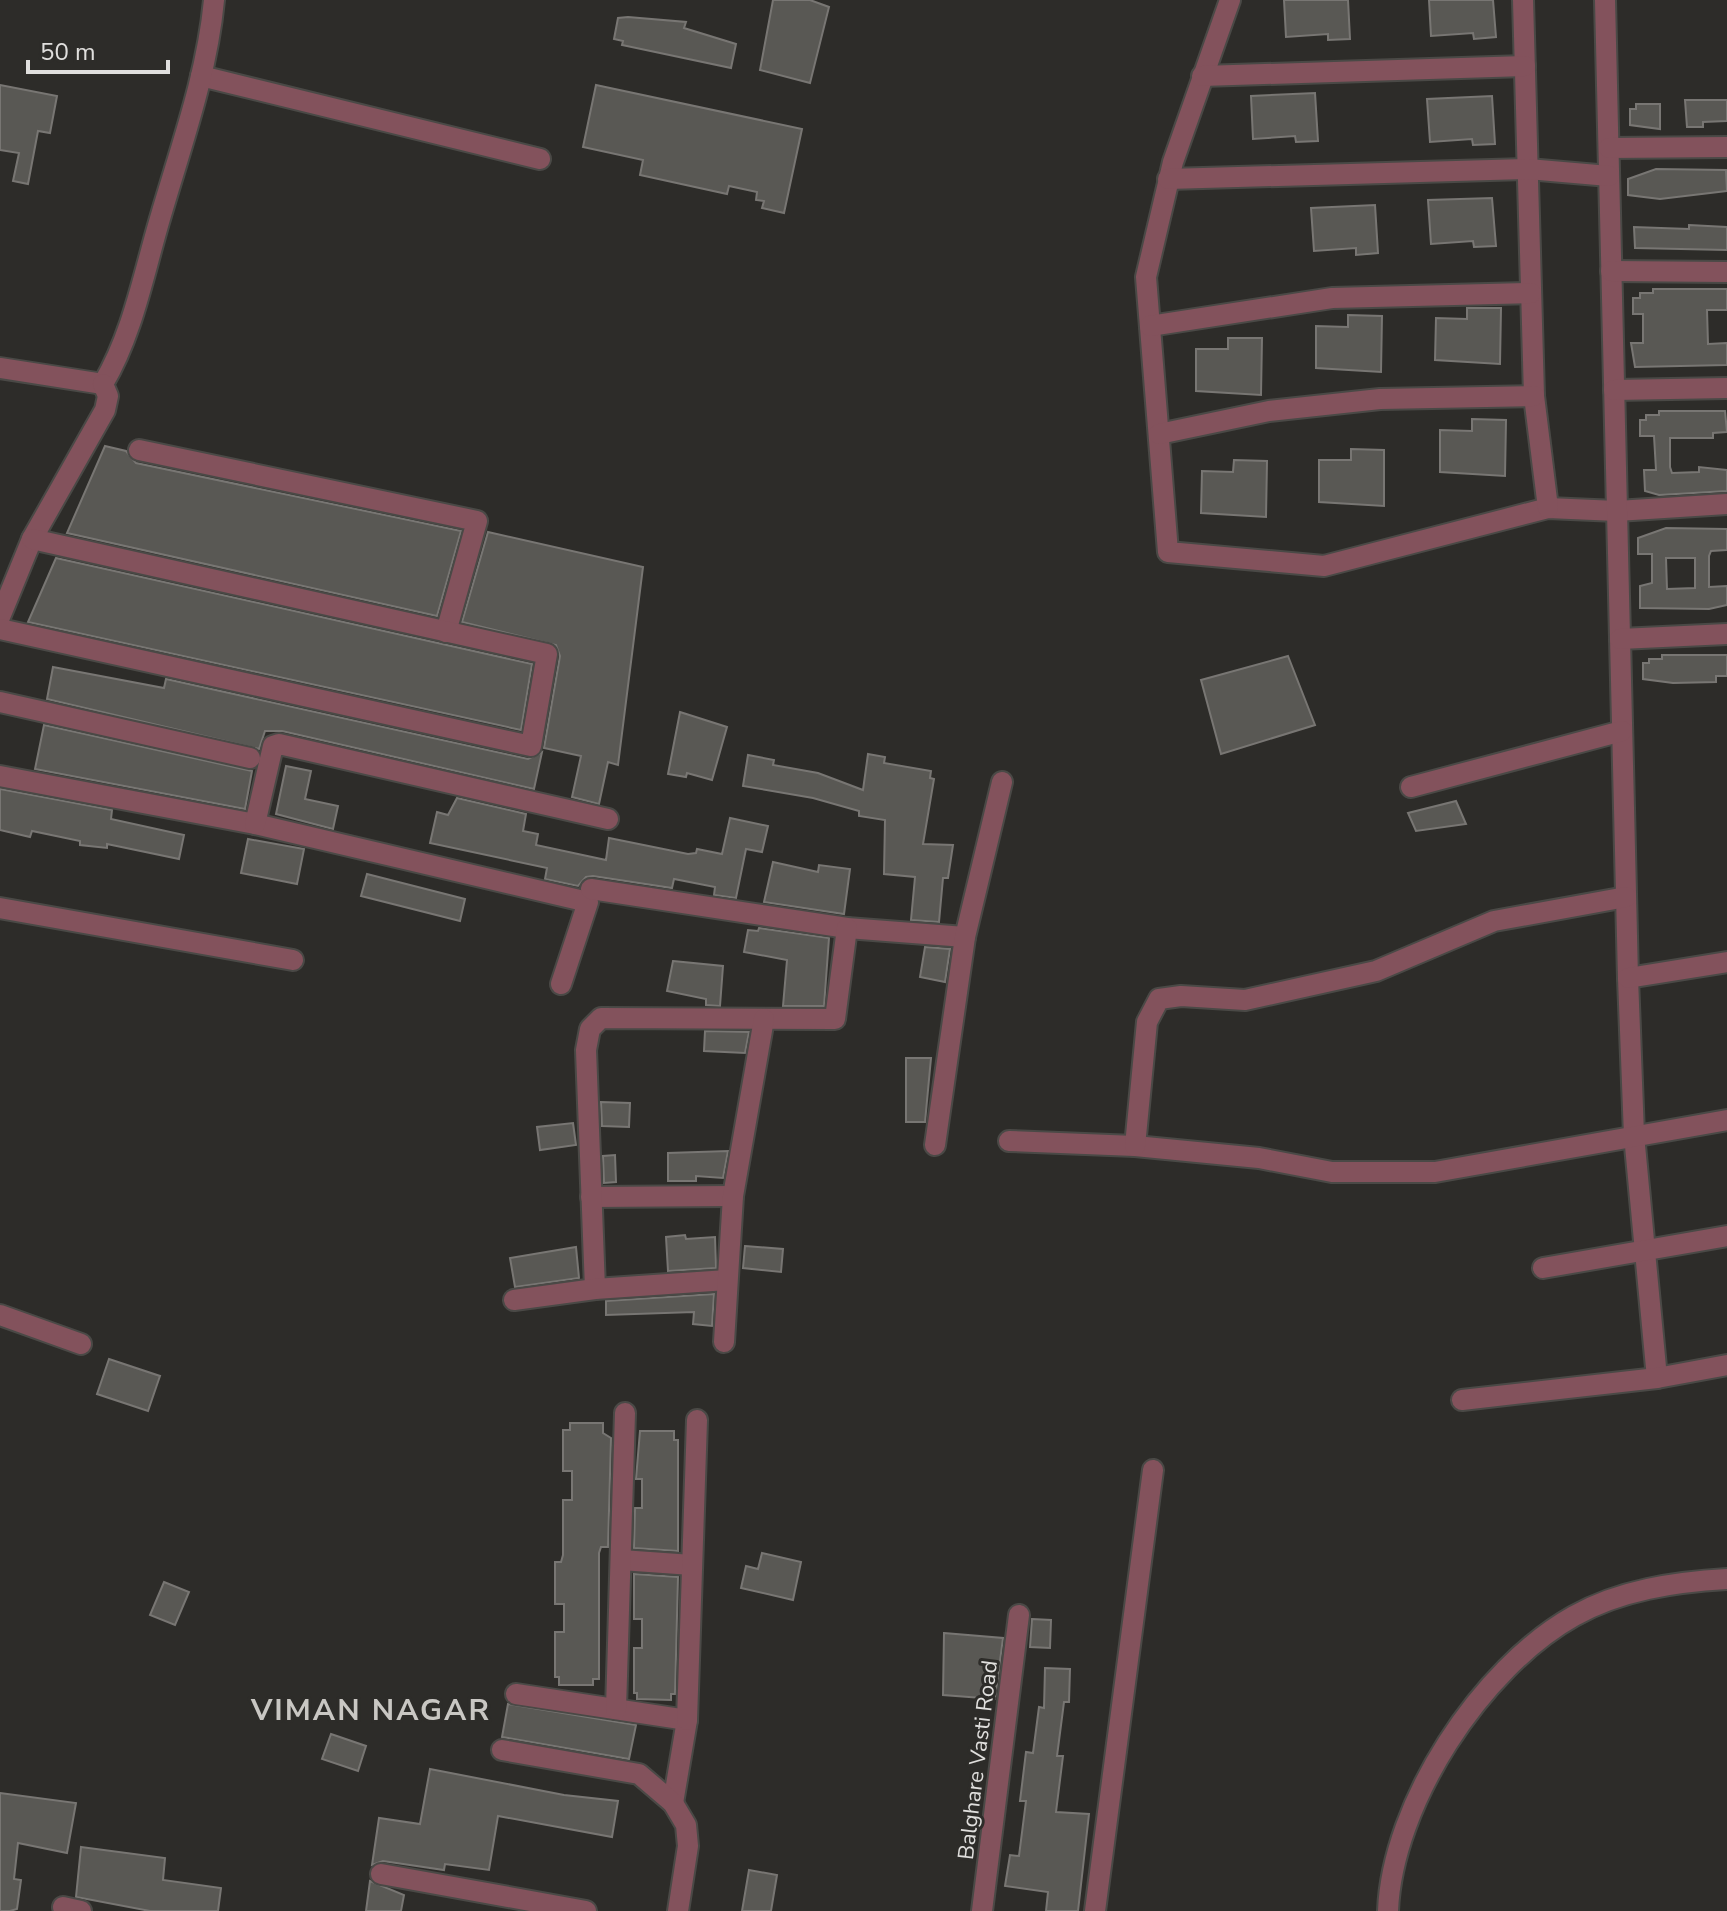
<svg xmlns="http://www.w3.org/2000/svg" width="1727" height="1911" viewBox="0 0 1727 1911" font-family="'Nunito Sans',sans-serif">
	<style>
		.building { fill: #595854; stroke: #787673; stroke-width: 2; fill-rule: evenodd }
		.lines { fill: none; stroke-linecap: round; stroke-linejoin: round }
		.minor-casing { stroke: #4a4946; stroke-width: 24 }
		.minor { stroke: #83525c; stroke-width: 20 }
		.labels { text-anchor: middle; stroke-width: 6; stroke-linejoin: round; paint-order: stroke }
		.street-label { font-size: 22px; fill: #e0dfdd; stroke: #2d2c29 }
		.district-label { font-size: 30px; font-weight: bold; letter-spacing: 2px; fill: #c9c7c3; stroke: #2d2c29 }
	</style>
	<rect width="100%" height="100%" fill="#2d2c29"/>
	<g class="building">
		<polygon points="773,0 810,0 829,7 810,83 760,70"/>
		<polygon points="1284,0 1348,0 1350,39 1328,40 1328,34 1286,37"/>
		<polygon points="1429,0 1493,0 1496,37 1474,39 1473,33 1431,36"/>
		<polygon points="628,17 686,22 684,28 736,44 731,68 622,45 623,41 614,39 618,18"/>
		<polygon points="0,85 57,96 50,133 38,131 28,184 13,181 19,153 0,150"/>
		<polygon points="596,85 802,129 784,213 762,208 764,201 756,200 757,192 729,186 727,194 640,175 643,160 583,147"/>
		<polygon points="1315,93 1318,141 1296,142 1295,136 1253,139 1251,96"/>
		<polygon points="1492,96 1495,144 1473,145 1472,139 1430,142 1427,99"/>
		<polygon points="1685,100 1727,100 1727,121 1703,122 1703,127 1687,127"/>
		<polygon points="1636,104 1660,104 1660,129 1630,125 1630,109 1636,109"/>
		<polygon points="1656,169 1726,170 1727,191 1660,199 1628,195 1628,179"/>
		<polygon points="1492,198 1496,246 1474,247 1473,241 1431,244 1428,200"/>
		<polygon points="1375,205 1378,253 1356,255 1356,248 1314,251 1311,208"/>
		<polygon points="1689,225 1727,227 1727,250 1635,248 1634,227 1689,229"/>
		<polygon points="1653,289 1727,289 1727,310 1707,310 1708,344 1727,343 1727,365 1635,367 1631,343 1643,343 1643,314 1633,314 1633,298 1640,298 1640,293 1653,293"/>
		<polygon points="1467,308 1501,308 1500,364 1435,360 1436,318 1467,319"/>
		<polygon points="1348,315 1382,316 1381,372 1316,368 1316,326 1348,327"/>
		<polygon points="1228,338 1262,338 1261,395 1196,391 1196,349 1228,349"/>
		<polygon points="1659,411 1725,411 1727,432 1713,433 1713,438 1670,438 1670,467 1672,473 1699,472 1699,467 1727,470 1727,491 1659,495 1645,491 1644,470 1656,470 1654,436 1640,436 1640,420 1646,420 1646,415 1659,415"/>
		<polygon points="1472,419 1506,420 1505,476 1440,472 1440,430 1472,431"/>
		<polygon points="105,446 126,451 136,463 461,531 437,616 67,533"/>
		<polygon points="1351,449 1384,450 1384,506 1319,502 1319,460 1351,460"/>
		<polygon points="1234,460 1267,461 1266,517 1201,513 1202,471 1233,472"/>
		<path d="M1666 528 1727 529V550L1711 551 1709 556V587L1727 586V605L1709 609 1640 608V586L1652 583V554H1638V538ZM1666 558H1695V588L1667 589Z"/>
		<polygon points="488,532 643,567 618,765 608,762 599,804 572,797 581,756 544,748 560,656 556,645 462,622"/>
		<polygon points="56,558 532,664 521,730 28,622"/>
		<polygon points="1662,655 1727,655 1727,676 1716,676 1716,682 1673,683 1643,679 1643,663 1649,663 1649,659 1662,659"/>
		<polygon points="1288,656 1315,725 1221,754 1201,680"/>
		<polygon points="53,667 164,688 166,679 528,759 542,752 534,789 282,731 265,731 259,749 47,699"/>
		<polygon points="680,712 727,727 712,780 687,773 686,777 668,774"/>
		<polygon points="44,725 252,771 245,809 35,769"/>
		<polygon points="868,754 885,757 884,763 931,771 930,778 934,779 923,844 953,845 948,878 943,878 939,922 911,920 915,877 884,874 885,820 859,816 859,811 813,798 743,786 748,755 774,760 773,765 818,773 863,790"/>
		<polygon points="286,766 311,771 305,799 338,806 333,829 276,814"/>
		<polygon points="0,789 112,810 111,819 184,835 179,859 107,844 107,848 80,845 80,841 32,831 30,837 0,830"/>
		<polygon points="457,798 526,814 523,831 538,834 536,845 606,860 609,838 688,854 696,853 697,849 722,854 730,818 768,826 762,852 746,849 736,898 714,895 715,887 674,879 672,888 593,876 586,877 578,886 545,879 547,868 430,843 437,812 448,815"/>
		<polygon points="1456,801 1466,824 1416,831 1408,813"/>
		<polygon points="248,839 304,849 297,884 241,873"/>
		<polygon points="773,862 818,872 819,865 850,869 844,914 764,902"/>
		<polygon points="367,874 465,899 460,921 361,896"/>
		<polygon points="759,928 829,938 824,1006 783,1006 787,960 744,952 748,930 758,931"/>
		<polygon points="925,947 950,949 945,982 920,977"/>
		<polygon points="673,961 723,966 720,1006 706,1005 706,999 667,991"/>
		<polygon points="705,1031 749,1032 745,1053 704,1051"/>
		<polygon points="906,1058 931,1058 925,1122 906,1122"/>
		<polygon points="601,1102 630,1103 629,1127 602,1126"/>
		<polygon points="573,1123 576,1145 540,1150 537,1127"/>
		<polygon points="728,1151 723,1178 696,1176 696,1181 668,1181 668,1153"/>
		<polygon points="615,1155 616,1182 604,1183 603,1156"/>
		<polygon points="685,1235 686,1239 715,1237 716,1268 668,1271 666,1237"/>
		<polygon points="745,1246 783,1249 781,1272 743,1268"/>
		<polygon points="576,1247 579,1278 515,1287 510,1258"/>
		<polygon points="714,1294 712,1326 693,1324 694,1312 606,1315 606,1301"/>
		<polygon points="109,1359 160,1376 148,1411 97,1394"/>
		<polygon points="570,1423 603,1423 603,1433 611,1438 608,1547 601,1547 599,1553 599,1679 593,1679 593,1685 559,1685 559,1677 555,1677 555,1632 564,1632 564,1604 555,1604 555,1562 561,1562 563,1555 563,1500 572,1500 572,1471 563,1471 563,1430 570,1430"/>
		<polygon points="640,1431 674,1431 674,1440 678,1440 678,1551 634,1548 635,1508 642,1508 642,1479 636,1479"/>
		<polygon points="762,1553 801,1562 793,1600 741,1588 746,1566 758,1569"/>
		<polygon points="634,1574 678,1577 675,1694 671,1694 671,1700 637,1699 637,1693 634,1693 634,1648 642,1648 642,1619 634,1619"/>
		<polygon points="164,1582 189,1592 175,1625 150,1615"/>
		<polygon points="1032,1619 1051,1620 1050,1648 1030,1647"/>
		<polygon points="944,1633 1003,1638 995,1699 943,1695"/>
		<polygon points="1045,1668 1070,1669 1069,1702 1064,1702 1057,1756 1063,1756 1056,1812 1089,1814 1078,1911 1046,1911 1048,1892 1005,1886 1010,1855 1019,1856 1026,1801 1020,1801 1026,1752 1033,1753 1039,1707 1044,1708"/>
		<polygon points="508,1704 636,1725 629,1759 502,1737"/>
		<polygon points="331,1734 366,1746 358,1771 322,1759"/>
		<polygon points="430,1769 564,1795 618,1801 612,1837 498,1816 489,1870 445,1864 444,1870 383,1861 372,1865 379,1818 420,1824"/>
		<polygon points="0,1793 76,1803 67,1853 18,1843 14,1879 21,1880 17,1909 10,1911 0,1911"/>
		<polygon points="81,1847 165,1858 163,1880 221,1888 218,1911 150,1911 76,1897"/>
		<polygon points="749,1870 777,1875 771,1911 742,1911"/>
		<polygon points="370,1881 404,1895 401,1911 366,1911"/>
	</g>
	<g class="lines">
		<defs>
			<g id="minor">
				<polyline points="1230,0 1173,162 1146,277 1168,552 1324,566 1548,508 1617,511 1727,504"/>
				<polyline points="1523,0 1534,396 1548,508"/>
				<polyline points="1605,0 1628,978 1634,1135 1657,1378"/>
				<polyline points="201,76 540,159"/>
				<polyline points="1202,76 1525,66"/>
				<polyline points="1609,148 1727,147"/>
				<polyline points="1168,179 1528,169 1609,176"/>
				<polyline points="1611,271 1727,272"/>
				<polyline points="1150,326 1332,298 1531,293"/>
				<polyline points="0,368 103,384"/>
				<path d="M103 384C132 335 143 277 159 222 180 149 207 76 214 0"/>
				<polyline points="1614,390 1727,388"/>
				<polyline points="1159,434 1269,411 1380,399 1534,396"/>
				<polyline points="139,450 477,521 446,632"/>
				<polyline points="0,617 32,539 105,410 108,396 103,384"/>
				<polyline points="0,629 531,746 547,654 32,539"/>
				<polyline points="1620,639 1727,634"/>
				<polyline points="0,702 250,758"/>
				<polyline points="0,776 255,824 588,902 561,984"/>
				<polyline points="1411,787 1622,731"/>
				<polyline points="255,824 273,746 279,744 608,819"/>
				<polyline points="591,889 847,928 965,937"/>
				<polyline points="0,908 293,960"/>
				<polyline points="1628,978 1727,962"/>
				<polyline points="1009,1141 1135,1146 1259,1158 1332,1172 1435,1172 1727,1120"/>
				<polyline points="935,1145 965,937 1002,782"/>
				<polyline points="1135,1146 1147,1022 1159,999 1181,996 1245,1000 1376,971 1494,921 1626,897"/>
				<polyline points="591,1197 733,1196"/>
				<polyline points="1543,1268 1727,1236"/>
				<polyline points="595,1289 586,1050 590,1029 601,1018 835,1019 847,928"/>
				<polyline points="514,1300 595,1289 727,1280"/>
				<polyline points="0,1315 81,1344"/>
				<polyline points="724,1342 733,1196 764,1019"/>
				<polyline points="1462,1400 1657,1378 1727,1365"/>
				<polyline points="621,1560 692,1565"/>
				<polyline points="516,1694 687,1720 673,1803"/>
				<polyline points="616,1709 625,1413"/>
				<polyline points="687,1720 697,1420"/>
				<polyline points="502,1750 639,1774 673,1803 686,1825 688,1846 678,1911"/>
				<polyline points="381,1874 586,1911"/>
				<polyline points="63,1907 81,1911"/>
				<polyline points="982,1911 1019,1615"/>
				<polyline points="1095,1911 1153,1470"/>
				<path d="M1388 1911C1392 1804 1481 1668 1574 1616 1620 1590 1675 1582 1727 1579"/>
			</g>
		</defs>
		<use href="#minor" class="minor-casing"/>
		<use href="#minor" class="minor"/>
	</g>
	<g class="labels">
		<g class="street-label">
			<text transform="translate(977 1760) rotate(-83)" y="8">Balghare Vasti Road</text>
		</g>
		<g class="district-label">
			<text x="371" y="1720">VIMAN NAGAR</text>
		</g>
	</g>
	<path d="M28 60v12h140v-12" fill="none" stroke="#e0dfdd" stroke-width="4"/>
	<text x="40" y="60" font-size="24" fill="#e0dfdd" stroke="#2d2c29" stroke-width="6" paint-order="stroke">50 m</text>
</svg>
